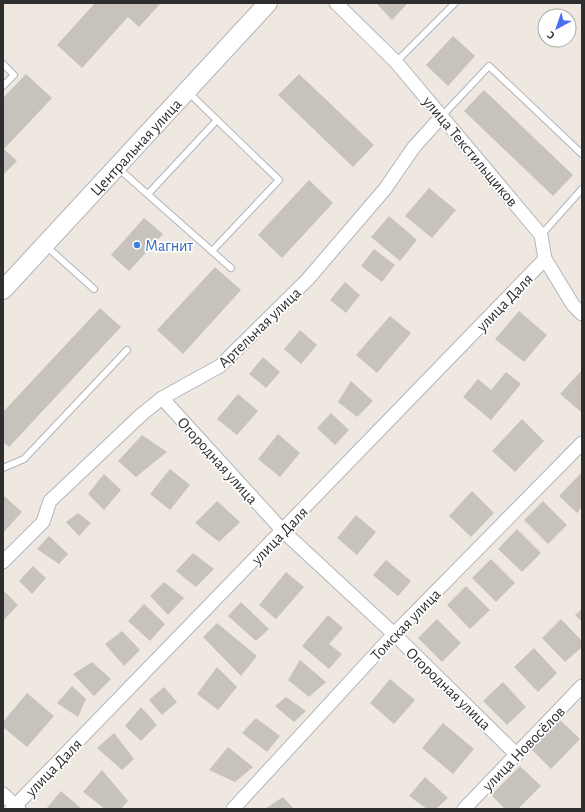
<svg xmlns="http://www.w3.org/2000/svg" width="585" height="812" viewBox="0 0 585 812" font-family="'Alegreya Sans',sans-serif">
	<style>
		.building { fill: #c7c3bc }
		.lines { fill: none; stroke-linecap: round; stroke-linejoin: round }
		.lane-casing { stroke: #b2b4bd; stroke-width: 8 }
		.street-casing { stroke: #b2b4bd; stroke-width: 15 }
		.secondary-casing { stroke: #b2b4bd; stroke-width: 20 }
		.lane { stroke: #fff; stroke-width: 6 }
		.street { stroke: #fff; stroke-width: 13 }
		.secondary { stroke: #fff; stroke-width: 18 }
		.shop-dot { fill: #3f7fe0; stroke: #fff; stroke-width: 1.5 }
		.labels { text-anchor: middle; stroke-width: 3.5; stroke-linejoin: round; paint-order: stroke }
		.street-label { font-size: 16px; fill: #2e2e2e; stroke: #fff }
		.shop-label { font-size: 16px; fill: #366cbe; stroke: #fff; text-anchor: start }
	</style>
	<rect width="100%" height="100%" fill="#eee8e1"/>
	<g class="building">
		<polygon points="95,3 116,4 161,3 139,27 128,17 82,68 57,45"/>
		<polygon points="376,3 408,3 392,20"/>
		<polygon points="453,36 475,56 448,86 426,65"/>
		<polygon points="26,74 52,98 4,149 17,161 3,175 3,98"/>
		<polygon points="299,74 374,145 353,167 278,95"/>
		<polygon points="484,90 573,175 553,196 464,111"/>
		<polygon points="309,180 333,203 282,258 258,235"/>
		<polygon points="429,188 456,210 432,238 405,216"/>
		<polygon points="389,216 417,240 400,261 371,237"/>
		<polygon points="144,218 163,234 129,271 111,255"/>
		<polygon points="374,249 395,265 382,282 361,266"/>
		<polygon points="215,267 241,290 183,354 157,330"/>
		<polygon points="345,282 360,295 346,313 330,300"/>
		<polygon points="100,308 121,327 9,447 3,442 3,412"/>
		<polygon points="519,311 547,335 524,362 495,339"/>
		<polygon points="390,316 411,333 377,373 356,355"/>
		<polygon points="300,330 317,345 301,364 284,349"/>
		<polygon points="263,357 280,372 266,388 249,374"/>
		<polygon points="582,370 582,411 581,412 560,394"/>
		<polygon points="506,372 521,384 491,420 463,397 478,379 491,390"/>
		<polygon points="351,381 373,401 357,417 338,402"/>
		<polygon points="238,394 258,411 237,435 217,419"/>
		<polygon points="331,413 349,430 335,445 317,428"/>
		<polygon points="522,419 544,441 515,472 492,451"/>
		<polygon points="278,434 300,453 280,477 258,459"/>
		<polygon points="142,435 167,452 136,477 118,461"/>
		<polygon points="170,469 190,485 170,510 150,494"/>
		<polygon points="582,472 582,507 577,513 559,496"/>
		<polygon points="104,474 121,490 104,510 88,494"/>
		<polygon points="472,491 494,513 471,537 449,516"/>
		<polygon points="3,495 22,512 3,533"/>
		<polygon points="217,501 240,522 219,542 195,523"/>
		<polygon points="543,501 567,525 548,544 524,520"/>
		<polygon points="78,513 91,523 79,536 66,522"/>
		<polygon points="356,515 376,532 357,555 337,538"/>
		<polygon points="517,529 541,553 522,572 498,549"/>
		<polygon points="49,536 68,554 59,564 37,549"/>
		<polygon points="193,553 214,569 196,587 176,571"/>
		<polygon points="491,559 515,583 496,602 472,578"/>
		<polygon points="386,560 411,581 398,596 373,575"/>
		<polygon points="33,566 46,578 32,594 19,581"/>
		<polygon points="286,572 304,587 276,619 259,605"/>
		<polygon points="164,582 184,598 168,615 150,596"/>
		<polygon points="466,586 490,610 470,629 447,605"/>
		<polygon points="3,590 18,605 3,621"/>
		<polygon points="241,602 269,629 256,641 228,616"/>
		<polygon points="144,604 165,624 150,641 128,621"/>
		<polygon points="582,609 582,622 575,615"/>
		<polygon points="328,615 343,628 329,644 342,654 329,669 302,646"/>
		<polygon points="437,619 461,643 442,662 418,638"/>
		<polygon points="561,619 582,641 582,647 565,662 542,638"/>
		<polygon points="217,623 257,656 241,676 203,637"/>
		<polygon points="122,631 140,650 124,666 105,644"/>
		<polygon points="534,648 557,673 538,692 514,667"/>
		<polygon points="300,660 326,682 309,697 288,680"/>
		<polygon points="92,662 111,679 94,696 73,674"/>
		<polygon points="217,667 237,687 218,710 197,694"/>
		<polygon points="390,679 415,700 394,724 370,703"/>
		<polygon points="503,682 526,707 507,725 483,701"/>
		<polygon points="72,686 86,699 78,717 57,703"/>
		<polygon points="164,687 177,702 162,715 149,700"/>
		<polygon points="27,693 54,716 27,747 3,727 3,722"/>
		<polygon points="286,697 306,711 294,722 275,706"/>
		<polygon points="141,707 157,725 141,741 125,726"/>
		<polygon points="256,718 280,736 267,752 242,733"/>
		<polygon points="559,719 580,739 551,769 531,749"/>
		<polygon points="443,723 474,749 453,774 422,748"/>
		<polygon points="114,733 134,759 122,770 97,748"/>
		<polygon points="228,747 253,767 235,782 209,770"/>
		<polygon points="520,766 541,786 518,809 505,809 491,795"/>
		<polygon points="102,770 128,801 121,809 105,809 83,792"/>
		<polygon points="425,777 448,798 436,809 427,809 409,796"/>
		<polygon points="61,791 82,809 46,809"/>
		<polygon points="283,797 294,809 265,809"/>
	</g>
	<g class="lines">
		<defs>
			<g id="lane">
				<polyline points="396,62 455,3"/>
				<polyline points="3,64 14,75 3,86"/>
				<polyline points="188,92 279,180 212,251"/>
				<polyline points="442,116 489,66 582,154"/>
				<polyline points="118,168 231,268"/>
				<polyline points="148,194 217,120"/>
				<polyline points="541,235 582,189"/>
				<polyline points="46,246 94,289"/>
				<polyline points="3,468 24,459 127,350"/>
			</g>
			<g id="street">
				<polyline points="336,3 396,62 541,235 545,259 573,305 582,314"/>
				<polyline points="162,398 283,531 394,634 517,755"/>
				<polyline points="3,562 43,522 50,501 141,415 162,398 220,366 308,279 385,189 414,147 442,116"/>
				<polyline points="3,794 19,809"/>
				<polyline points="12,809 545,259"/>
				<polyline points="233,809 394,634 582,443"/>
				<polyline points="464,809 582,686"/>
			</g>
			<g id="secondary">
				<path id="s1" d="M3 290 268 3"/>
			</g>
		</defs>
		<use href="#lane" class="lane-casing"/>
		<use href="#street" class="street-casing"/>
		<use href="#secondary" class="secondary-casing"/>
		<use href="#lane" class="lane"/>
		<use href="#street" class="street"/>
		<use href="#secondary" class="secondary"/>
	</g>
	<circle class="shop-dot" cx="137" cy="245" r="4"/>
	<g class="labels">
		<g class="street-label">
			<text dy="6" stroke="none"><textPath href="#s1" startOffset="195">Центральная улица</textPath></text>
			<text transform="translate(471 151) rotate(50)" y="6">улица Текстильщиков</text>
			<text transform="translate(504 302) rotate(-46)" y="6">улица Даля</text>
			<text transform="translate(259 327) rotate(-44)" y="6">Артельная улица</text>
			<text transform="translate(218 460) rotate(48)" y="6">Огородная улица</text>
			<text transform="translate(279 535) rotate(-46)" y="6">улица Даля</text>
			<text transform="translate(405 624) rotate(-46)" y="6">Томская улица</text>
			<text transform="translate(449 688) rotate(44)" y="6">Огородная улица</text>
			<text transform="translate(523 748) rotate(-46)" y="6">улица Новосёлов</text>
			<text transform="translate(53 767) rotate(-46)" y="6">улица Даля</text>
		</g>
		<g class="shop-label">
			<text x="145" y="251">Магнит</text>
		</g>
	</g>
	<rect width="585" height="812" fill="none" stroke="#2e2e2e" stroke-width="8"/>
	<g transform="translate(557 28) rotate(220)"><circle r="19" fill="#ffffff" stroke="#ababab"/>
	<path d="M0-3L7 15L0 10L-7 15Z" fill="#4d6df0"/>
	<text y="-6" font-size="11" font-weight="bold" text-anchor="middle" fill="#2e2e2e">С</text>
	</g>
</svg>
